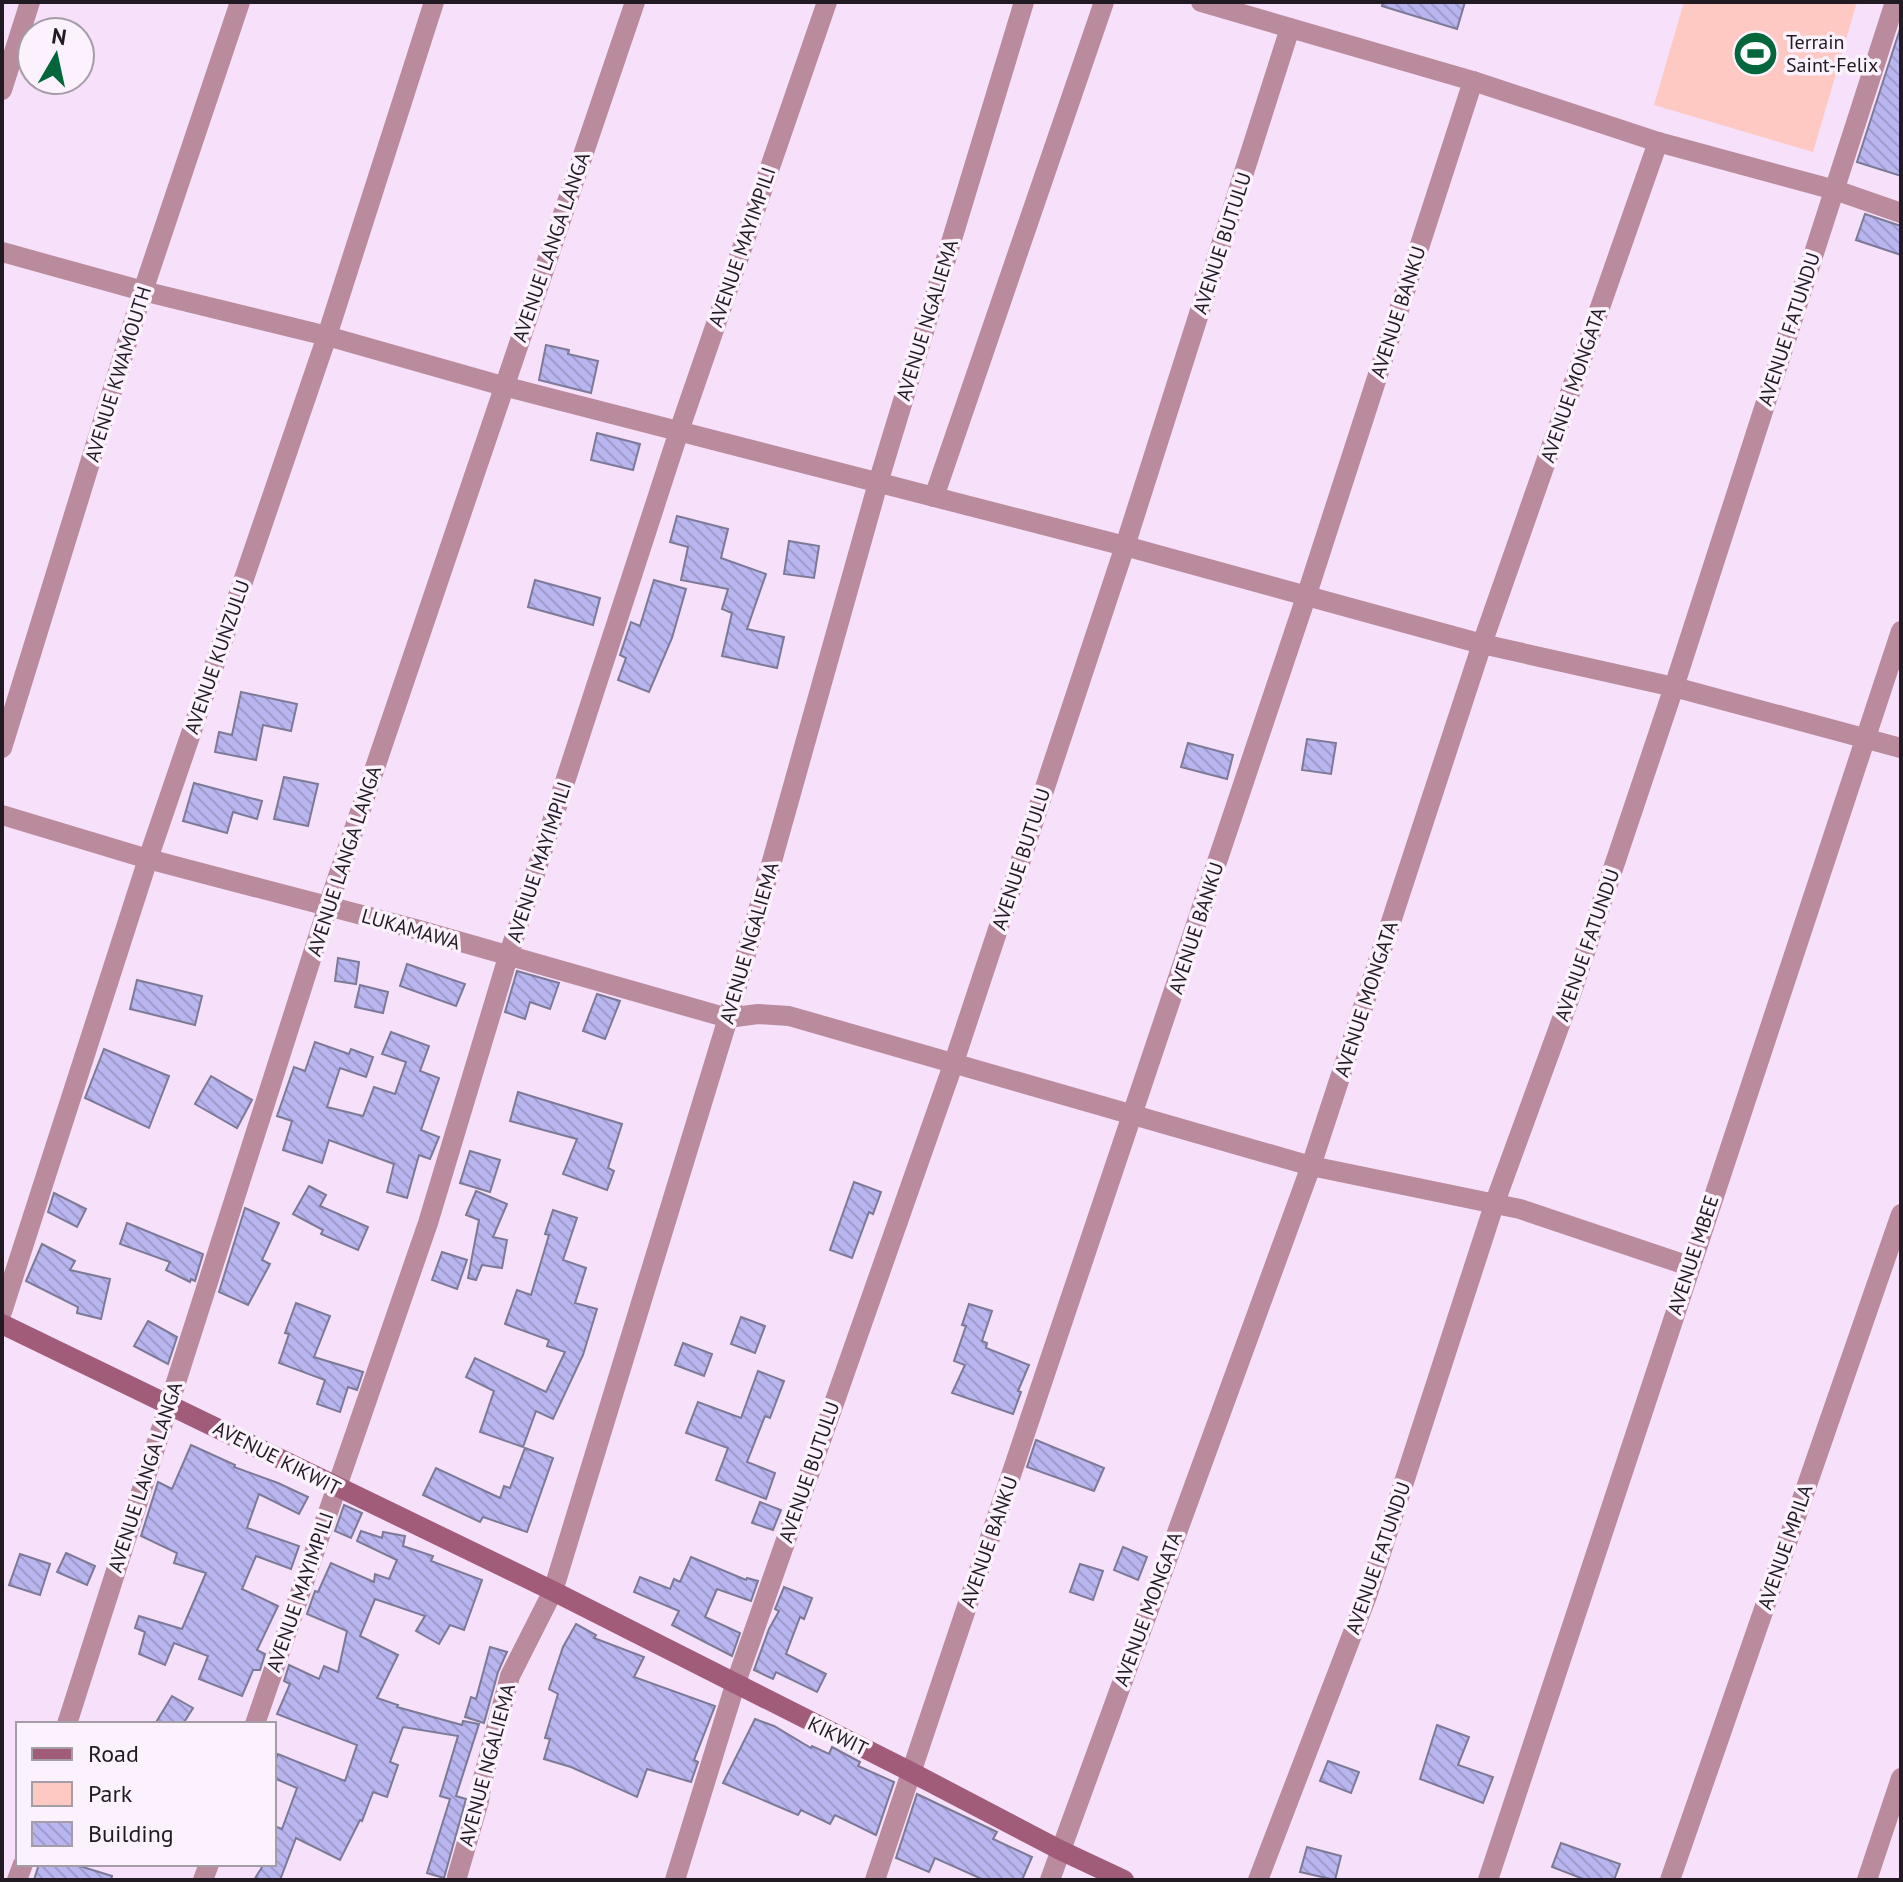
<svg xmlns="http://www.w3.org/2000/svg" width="1903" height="1882" viewBox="0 0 1903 1882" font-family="'PT Sans',sans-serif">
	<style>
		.park { fill: #fec9c3 }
		.building { fill: url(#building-back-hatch); stroke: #7c7a96; stroke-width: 2 }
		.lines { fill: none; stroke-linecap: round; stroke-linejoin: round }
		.street { stroke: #ba8a9d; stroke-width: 20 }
		.secondary { stroke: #a05c79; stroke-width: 20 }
		.labels { text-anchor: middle; stroke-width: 7; stroke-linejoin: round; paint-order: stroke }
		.poi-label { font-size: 20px; fill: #211a23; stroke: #fbf2fd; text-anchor: start }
		.street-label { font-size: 20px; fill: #211a23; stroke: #fbf2fd }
	</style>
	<defs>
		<pattern id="building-back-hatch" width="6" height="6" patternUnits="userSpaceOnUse" patternTransform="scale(2)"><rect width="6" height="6" fill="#b9b5ef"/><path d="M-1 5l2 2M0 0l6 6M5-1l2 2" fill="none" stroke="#9f9bcd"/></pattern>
	</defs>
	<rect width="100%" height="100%" fill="#f6e0fa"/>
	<polygon class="park" points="1684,2 1857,2 1813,152 1654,105"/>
	<g class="building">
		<polygon points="1383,2 1465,2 1457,29 1382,6"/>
		<polygon points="1901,26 1901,176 1857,162"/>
		<polygon points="1865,214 1901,226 1901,255 1856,240"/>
		<polygon points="546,345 569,350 568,354 598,361 591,393 539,380"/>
		<polygon points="597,433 640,444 633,470 591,460"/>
		<polygon points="677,516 728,529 721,558 766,574 747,629 784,637 777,668 722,656 732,613 722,609 728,589 681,580 688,547 670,542"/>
		<polygon points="789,541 819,546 814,578 784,574"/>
		<polygon points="535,580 600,598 593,625 528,607"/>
		<polygon points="654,580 686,589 672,638 649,692 618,680 626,658 620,655 631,622 640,626"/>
		<polygon points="241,692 297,704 291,731 263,725 256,760 215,752 219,732 232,735"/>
		<polygon points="1307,739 1336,743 1331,774 1302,770"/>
		<polygon points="1188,743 1233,755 1227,779 1181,767"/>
		<polygon points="284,777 318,784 308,826 274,819"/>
		<polygon points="194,783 262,801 257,819 233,812 227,833 183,821"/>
		<polygon points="338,958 359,962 356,984 335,981"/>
		<polygon points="407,964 465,984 456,1006 400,986"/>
		<polygon points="517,971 559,983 550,1009 530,1002 525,1019 505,1012"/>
		<polygon points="137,980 202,996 195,1025 130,1009"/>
		<polygon points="360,985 388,992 383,1013 355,1007"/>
		<polygon points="597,994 620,1001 605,1039 583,1031"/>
		<polygon points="391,1032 429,1046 420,1071 439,1078 421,1130 439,1137 430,1159 419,1155 407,1198 387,1192 394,1164 329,1140 322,1163 283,1150 292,1121 277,1116 294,1067 305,1071 315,1042 349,1054 351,1049 373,1057 366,1077 340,1068 327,1107 363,1116 374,1087 395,1094 406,1062 382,1054"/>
		<polygon points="104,1049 169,1076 149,1128 85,1098"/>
		<polygon points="211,1076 252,1100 237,1128 195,1104"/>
		<polygon points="518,1092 622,1124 608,1168 614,1171 607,1190 563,1174 577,1139 510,1121"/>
		<polygon points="470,1151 500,1160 490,1192 460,1183"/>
		<polygon points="854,1182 881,1192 873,1214 869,1212 852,1258 830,1250"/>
		<polygon points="309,1186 326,1195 320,1206 368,1227 358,1250 321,1234 323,1230 293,1214"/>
		<polygon points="476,1191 507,1204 493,1237 507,1240 502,1268 482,1265 476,1280 468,1278 479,1220 466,1215"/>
		<polygon points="54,1193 86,1209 77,1227 48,1212"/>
		<polygon points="245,1208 279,1223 262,1260 270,1264 248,1305 219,1292"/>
		<polygon points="553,1210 577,1218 563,1260 586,1268 575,1303 597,1309 583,1355 553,1419 536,1411 523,1447 480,1432 494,1391 466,1377 475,1358 546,1392 565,1352 547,1346 549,1340 505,1324 517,1290 531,1295 549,1235 545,1234"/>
		<polygon points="127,1223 203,1254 195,1281 191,1279 190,1282 166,1270 170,1262 120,1244"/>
		<polygon points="42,1244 75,1261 70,1270 110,1279 101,1319 77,1313 78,1307 26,1281"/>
		<polygon points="442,1252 467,1260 457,1289 432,1280"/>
		<polygon points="296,1303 330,1316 314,1357 363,1372 357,1390 348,1387 340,1412 317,1404 325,1380 279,1363 289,1334 285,1333"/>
		<polygon points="969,1304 992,1311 982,1341 987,1343 986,1348 1029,1365 1018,1391 1021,1392 1013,1414 952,1393 965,1365 954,1361 966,1326 962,1325"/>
		<polygon points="741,1317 765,1326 755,1353 731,1344"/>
		<polygon points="148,1321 177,1337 168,1364 134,1346"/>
		<polygon points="683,1343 712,1354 704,1376 675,1365"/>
		<polygon points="758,1371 784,1381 770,1418 765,1416 747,1462 775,1473 766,1499 716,1480 728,1448 686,1433 698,1402 741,1418"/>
		<polygon points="1036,1440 1104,1468 1094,1491 1027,1467"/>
		<polygon points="191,1445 235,1465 234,1467 278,1483 308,1497 299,1514 259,1494 247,1528 299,1546 291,1569 256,1556 242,1589 278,1606 257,1650 265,1654 260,1670 253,1670 242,1696 199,1679 208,1656 174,1643 165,1665 139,1654 145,1632 135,1628 139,1616 182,1629 206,1573 174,1563 177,1553 141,1536 158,1482 172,1489"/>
		<polygon points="525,1448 553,1458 527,1532 483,1517 480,1522 423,1495 436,1468 500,1498 504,1486 510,1488"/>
		<polygon points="760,1502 781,1510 773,1530 752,1523"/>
		<polygon points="344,1505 362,1513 351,1538 335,1531"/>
		<polygon points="361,1531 382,1538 383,1532 405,1536 403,1546 433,1556 431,1561 482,1580 464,1630 450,1625 439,1644 416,1631 425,1616 375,1599 360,1636 398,1655 377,1698 398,1705 397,1707 462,1725 463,1721 479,1724 456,1796 466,1799 444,1878 427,1873 450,1799 440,1796 458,1736 403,1727 390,1762 398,1765 387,1797 373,1792 362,1821 360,1820 340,1860 296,1838 280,1880 254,1880 264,1864 274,1864 274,1826 282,1829 297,1788 274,1778 274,1764 278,1754 345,1781 357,1745 277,1714 290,1684 284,1681 289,1665 319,1679 324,1666 338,1672 347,1631 307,1614 315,1591 318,1592 331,1563 374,1582 375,1574 389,1579 397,1560 357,1541"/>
		<polygon points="1123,1547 1147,1557 1138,1580 1114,1570"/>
		<polygon points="66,1553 95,1566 87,1585 57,1572"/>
		<polygon points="20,1554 50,1564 40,1595 9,1585"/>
		<polygon points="691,1557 746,1580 747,1578 758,1581 751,1601 717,1589 705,1617 740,1633 732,1656 672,1625 679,1611 634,1592 640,1577 670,1589 674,1579 680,1582"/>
		<polygon points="1080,1564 1103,1571 1093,1600 1070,1592"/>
		<polygon points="784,1587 812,1598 804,1619 800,1617 786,1654 826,1674 817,1692 776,1672 773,1679 754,1670 769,1629 779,1611 775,1609"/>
		<polygon points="576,1624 596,1635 594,1638 644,1657 634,1677 715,1706 694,1760 698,1762 691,1782 647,1769 637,1797 571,1767 544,1759 550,1739 545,1738 558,1694 549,1689 563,1647"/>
		<polygon points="490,1647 507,1652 498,1672 484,1723 465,1717 471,1697 476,1699"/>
		<polygon points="172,1696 193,1708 183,1724 155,1724"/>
		<polygon points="755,1719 774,1726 811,1748 812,1746 829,1754 832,1747 860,1762 858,1766 894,1782 876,1835 835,1815 830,1824 801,1810 798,1815 723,1783"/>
		<polygon points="1437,1725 1469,1737 1458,1765 1493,1777 1483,1803 1420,1779"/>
		<polygon points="1328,1761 1359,1772 1351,1793 1320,1781"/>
		<polygon points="917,1794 997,1832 993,1839 1032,1857 1022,1880 984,1880 935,1858 929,1872 896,1858"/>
		<polygon points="1561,1843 1620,1864 1614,1880 1586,1880 1552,1867"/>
		<polygon points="1307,1847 1341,1856 1335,1880 1300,1872"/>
		<polygon points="39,1864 73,1864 112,1876 111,1880 34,1880"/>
	</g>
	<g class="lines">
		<g class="street">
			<polyline points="1201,2 1473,81 1658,142 1835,190 1901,213"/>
			<polyline points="2,90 30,2"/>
			<polyline points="2,252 143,291 327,336 503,386 1125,546 1482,644 1674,687 1901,748"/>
			<polyline points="934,497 1104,2"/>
			<polyline points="2,748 143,291 240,2"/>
			<polyline points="2,815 148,859 419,930 728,1018 758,1014 789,1016 1311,1166 1520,1209 1689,1266"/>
			<polyline points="2,1312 148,859 327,336 434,2"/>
			<polyline points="67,1724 328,906 635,2"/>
			<polyline points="255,1724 428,1223 508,957 679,431 827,2"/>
			<polyline points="457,1877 479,1801 482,1782 510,1676 553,1591 728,1018 878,483 1024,2"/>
			<polyline points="17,1880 23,1864"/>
			<polyline points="203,1880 209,1864"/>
			<polyline points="675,1880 735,1685 954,1062 1125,546 1290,28"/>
			<polyline points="875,1880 1307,594 1473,81"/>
			<polyline points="1050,1880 1311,1166 1482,644 1658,142"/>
			<polyline points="1258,1880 1367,1596 1494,1205 1570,997 1674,687 1895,2"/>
			<polyline points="1488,1880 1901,631"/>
			<polyline points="1670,1880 1901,1214"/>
			<polyline points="1867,1880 1901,1778"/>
		</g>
		<polyline class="secondary" points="2,1324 553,1591 911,1772 1060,1850 1124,1880"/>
	</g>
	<defs>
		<symbol id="stadium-disc" viewBox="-11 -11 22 22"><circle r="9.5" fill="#04663b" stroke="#fbf2fd"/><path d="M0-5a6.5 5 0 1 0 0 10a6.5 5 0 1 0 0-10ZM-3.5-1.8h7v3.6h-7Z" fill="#fff"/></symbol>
	</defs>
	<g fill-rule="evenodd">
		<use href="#stadium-disc" x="1730" y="28" width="51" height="51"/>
	</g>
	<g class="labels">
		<g class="poi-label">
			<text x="1786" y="49">Terrain<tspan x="1786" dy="23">Saint-Felix</tspan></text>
		</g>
		<g class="street-label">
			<text transform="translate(1222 243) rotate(-72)" y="7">AVENUE BUTULU</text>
			<text transform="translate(551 247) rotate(-71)" y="7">AVENUE LANGA LANGA</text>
			<text transform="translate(742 247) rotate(-71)" y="7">AVENUE MAYIMPILI</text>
			<text transform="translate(1398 312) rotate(-72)" y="7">AVENUE BANKU</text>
			<text transform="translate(927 320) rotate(-73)" y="7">AVENUE NGALIEMA</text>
			<text transform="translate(1789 329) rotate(-72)" y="7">AVENUE FATUNDU</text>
			<text transform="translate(118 374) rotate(-73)" y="7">AVENUE KWAMOUTH</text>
			<text transform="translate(1573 385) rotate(-71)" y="7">AVENUE MONGATA</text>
			<text transform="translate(217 657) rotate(-71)" y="7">AVENUE KUNZULU</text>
			<text transform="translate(1021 859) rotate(-72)" y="7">AVENUE BUTULU</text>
			<text transform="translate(344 861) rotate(-72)" y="7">AVENUE LANGA LANGA</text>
			<text transform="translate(539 862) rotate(-72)" y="7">AVENUE MAYIMPILI</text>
			<text transform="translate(1196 928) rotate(-72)" y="7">AVENUE BANKU</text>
			<text transform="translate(411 929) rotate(16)" y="7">LUKAMAWA</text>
			<text transform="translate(749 943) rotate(-74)" y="7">AVENUE NGALIEMA</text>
			<text transform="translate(1587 945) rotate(-71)" y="7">AVENUE FATUNDU</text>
			<text transform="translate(1366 999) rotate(-72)" y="7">AVENUE MONGATA</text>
			<text transform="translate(1693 1255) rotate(-72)" y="7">AVENUE MBEE</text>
			<text transform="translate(277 1458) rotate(27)" y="7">AVENUE KIKWIT</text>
			<text transform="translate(809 1472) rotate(-71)" y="7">AVENUE BUTULU</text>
			<text transform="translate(145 1477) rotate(-72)" y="7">AVENUE LANGA LANGA</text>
			<text transform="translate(989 1542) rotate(-71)" y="7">AVENUE BANKU</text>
			<text transform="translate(1785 1547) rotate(-71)" y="7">AVENUE MPILA</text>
			<text transform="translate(1378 1558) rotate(-71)" y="7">AVENUE FATUNDU</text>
			<text transform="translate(300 1592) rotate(-71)" y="7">AVENUE MAYIMPILI</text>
			<text transform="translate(1148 1609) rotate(-70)" y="7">AVENUE MONGATA</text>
			<text transform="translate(838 1736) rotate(26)" y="7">KIKWIT</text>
			<text transform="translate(487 1765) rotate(-75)" y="7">AVENUE NGALIEMA</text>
		</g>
	</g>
	<rect width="1903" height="1882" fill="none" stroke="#211a23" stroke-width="8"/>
	<rect x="16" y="1722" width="260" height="144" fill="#fbf2fd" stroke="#a49ca6" stroke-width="2"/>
	<rect x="32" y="1748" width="40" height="12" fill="#a05c79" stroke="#a49ca6" stroke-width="2"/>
	<text x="88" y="1762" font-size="24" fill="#211a23">Road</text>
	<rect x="32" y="1782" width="40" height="24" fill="#fec9c3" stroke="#a49ca6" stroke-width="2"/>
	<text x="88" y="1802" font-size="24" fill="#211a23">Park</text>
	<rect x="32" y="1822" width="40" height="24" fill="url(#building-back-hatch)" stroke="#a49ca6" stroke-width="2"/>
	<text x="88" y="1842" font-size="24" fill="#211a23">Building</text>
	<g transform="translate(56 56) rotate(9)"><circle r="38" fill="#fbf2fd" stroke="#a49ca6" stroke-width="2"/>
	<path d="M0-6L14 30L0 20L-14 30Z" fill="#04663b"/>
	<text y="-12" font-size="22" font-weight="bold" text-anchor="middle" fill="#211a23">N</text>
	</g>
</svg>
